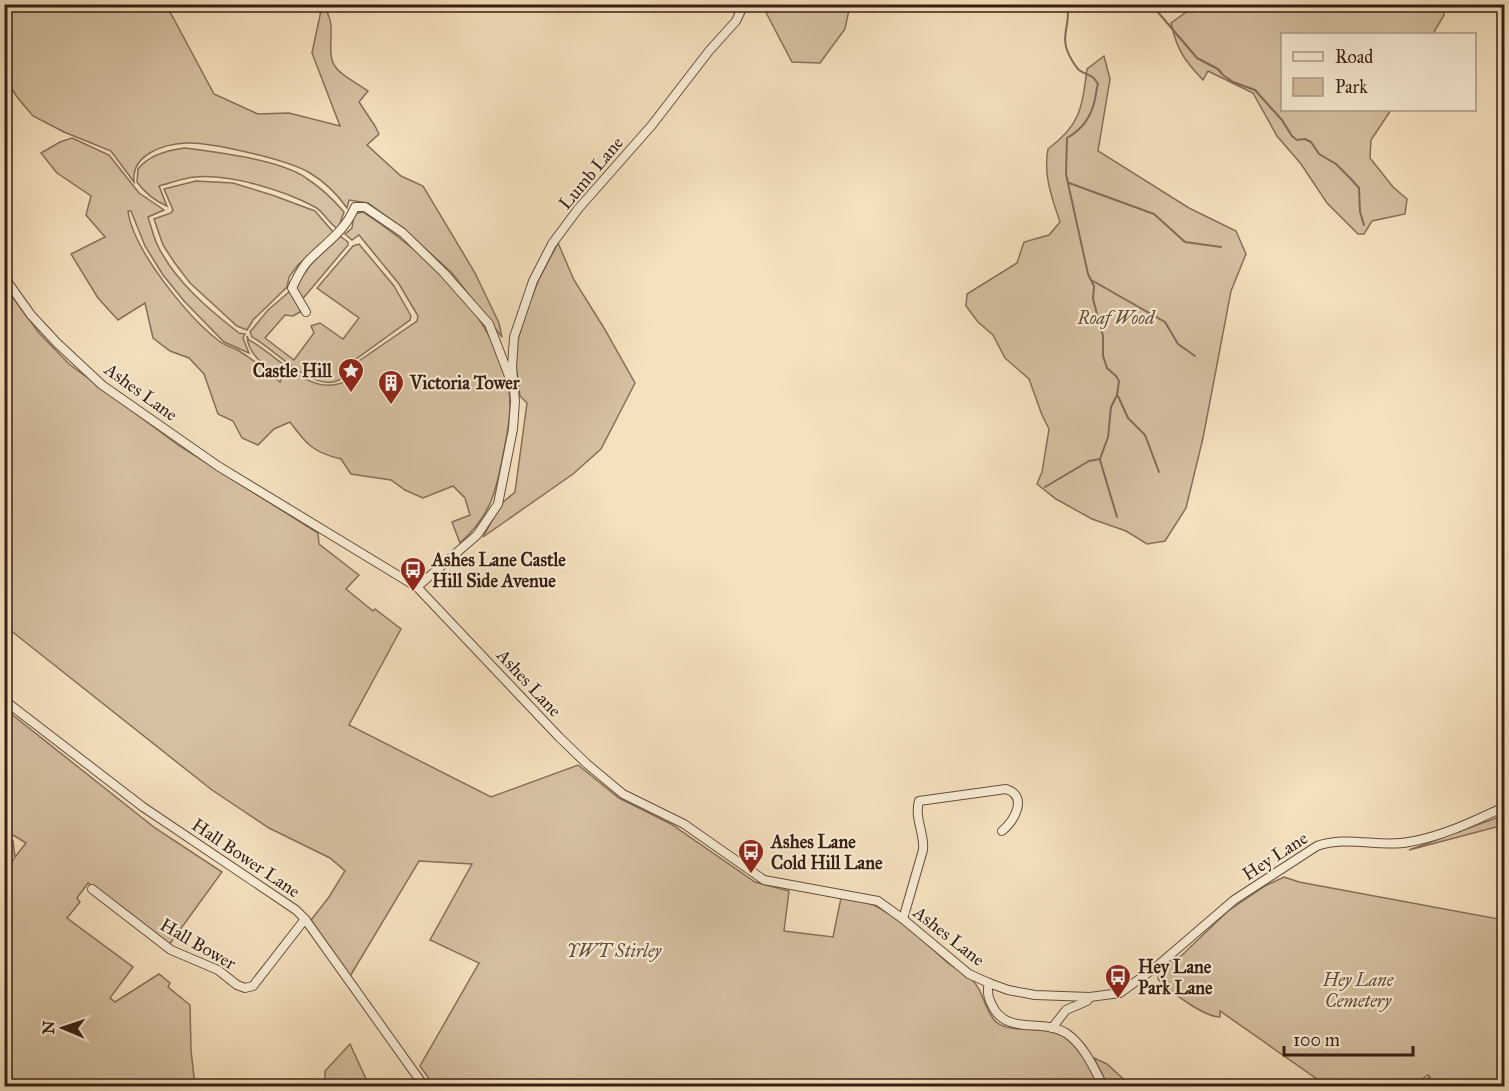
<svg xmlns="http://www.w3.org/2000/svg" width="1509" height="1091" viewBox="0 0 1509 1091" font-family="'IM FELL Great Primer',serif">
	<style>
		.green { fill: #d5c0a1; stroke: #866f5a; stroke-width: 1.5 }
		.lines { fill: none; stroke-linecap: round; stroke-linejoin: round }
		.stream { stroke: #826b57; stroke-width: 2 }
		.street-casing { stroke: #664f3e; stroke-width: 10 }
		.street { stroke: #f8ecd5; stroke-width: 8 }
		.labels { text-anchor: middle; stroke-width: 4.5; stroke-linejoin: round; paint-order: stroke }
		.street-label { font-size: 18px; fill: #371e14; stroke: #f8ecd5 }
		.park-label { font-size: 18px; font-style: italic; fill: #664f3e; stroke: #f8ecd5 }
		.poi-label { font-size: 18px; font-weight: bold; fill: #371e14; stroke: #f8ecd5; text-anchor: start }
	</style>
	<rect width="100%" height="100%" fill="#f5e1be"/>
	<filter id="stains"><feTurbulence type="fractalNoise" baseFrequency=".00333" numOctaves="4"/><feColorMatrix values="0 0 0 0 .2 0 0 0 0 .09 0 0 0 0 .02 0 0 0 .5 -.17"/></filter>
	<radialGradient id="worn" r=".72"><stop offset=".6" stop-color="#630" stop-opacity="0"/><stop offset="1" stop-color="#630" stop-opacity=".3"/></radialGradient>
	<g class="green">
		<path d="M5 5H161L169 10 214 94 258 114 289 113 340 126 312 53 322 6C341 24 322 52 337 69 345 78 359 84 368 91L359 102 375 126 379 134 367 145 401 176 423 186 475 273 499 323 502 337 452 273 406 231 368 203 349 200 347 208C337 194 325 182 310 173 288 160 212 142 186 143 163 144 131 155 134 182L111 151 64 132 33 116 17 97 5 78Z"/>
		<polygon points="762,5 850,5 845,29 820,63 792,62"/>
		<path d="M1192 5H1444V15L1433 34H1282V110H1391L1371 140 1370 158 1393 187 1407 199 1405 214 1372 221 1364 234H1358L1327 203 1301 164 1277 136 1253 93 1208 71 1203 80C1184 60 1177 50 1171 23L1189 10 1195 9Z"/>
		<path d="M1104 56 1110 79 1098 151 1189 208 1236 231 1246 254 1231 291 1203 438 1186 508 1165 541 1147 544 1126 531 1092 519 1056 499 1037 484 1042 472 1049 429 1042 415 1029 379 1005 358 993 335 978 322 966 306 967 294 1017 263 1024 242 1049 235 1060 222C1052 198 1043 175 1048 149 1081 125 1082 107 1087 69Z"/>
		<path d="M72 138 109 155 139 193 164 210 148 217C151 226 153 235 157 244 174 280 208 309 239 333L245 334 243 338 249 353 224 342 184 301 163 275 145 246 131 211H128C133 250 188 317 219 341 225 346 232 347 239 351 254 360 267 371 280 382L282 378C267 367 248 356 247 336L249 340C275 353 306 393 338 384 344 383 349 379 354 375L353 365 417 321 418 316 399 284 359 235 352 240 345 234 352 228 354 214 363 212C426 254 495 312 509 391 512 412 507 435 503 455 496 493 490 516 460 543L452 522 470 515 465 498 453 486 423 498 405 490 391 480 351 474 341 459C314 453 306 444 290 422L274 429 258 445 242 438 233 421 218 414 204 374 189 358 170 351 153 338 145 303 118 320 98 298 71 254 105 237 86 215 91 196 57 173 41 153 60 142Z"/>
		<path d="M185 148C216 152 281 160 306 178 320 187 333 199 344 212L338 229C328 223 325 213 315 207 283 190 231 174 195 177 183 178 171 183 159 186L167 206C155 201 145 193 137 182L138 169C149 155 168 150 185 148Z"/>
		<polygon points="196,181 233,183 272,195 315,211 334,233 298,265 289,277 287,287 253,320 247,330 237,326 190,283 174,262 163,245 154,219 171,213 173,210 164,189"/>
		<path d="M340 236 348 242V245L300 302V312L293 316 285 315 265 338 294 360 314 333 311 326 320 323 343 339 359 318 317 288 353 246 359 244 394 286 411 316 410 320 352 362 349 374C344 377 339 381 333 382 308 387 273 348 252 337L250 332 268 310 296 286 311 264Z"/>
		<polygon points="558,243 574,280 604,328 635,383 601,449 573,474 483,537 502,503 515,492 527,403 520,396 514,352 527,309 539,279"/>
		<path d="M4 285 39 333 69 364 178 445 318 533 319 544 359 575 346 589 373 611 375 609 401 629 349 725 491 797 578 765 619 798 671 824 755 882 789 891 784 931 833 937 841 898C848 899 856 899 863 901 893 910 925 943 948 963 956 969 968 974 974 982 984 993 985 1011 996 1022 1003 1028 1013 1029 1022 1029 1032 1030 1045 1029 1054 1032 1077 1039 1090 1067 1100 1086H430L428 1077 420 1066 479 963 430 940 472 864 419 861 349 978 311 920 329 897 345 871 330 858 269 828 212 790 5 626Z"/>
		<polygon points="5,709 155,828 222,872 169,945 88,883 77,898 80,902 67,918 133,967 110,998 115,1002 159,974 170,983 168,987 190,1005 191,1050 195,1086 5,1086 4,872 14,859 5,870 5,837 13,841 15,857 26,843 5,830"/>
		<polygon points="1504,815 1504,825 1409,850"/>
		<path d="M1284 877 1299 882 1504 920V1086H1416L1430 1077 1428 1075 1412 1086H1327L1220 1011V1017C1204 1017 1169 991 1158 979L1159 972H1164L1161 970 1182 955 1228 911 1265 886Z"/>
		<polygon points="350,1044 367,1081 396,1086 325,1086 325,1071"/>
		<polygon points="1094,1058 1107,1064 1131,1086 1108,1086"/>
	</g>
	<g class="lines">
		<g class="stream">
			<polyline points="1151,4 1197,58 1218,69 1223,75 1233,82 1255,90 1282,120 1292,136 1297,140 1305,139 1311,142 1319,154 1336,164 1350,178 1359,188 1360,212 1364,225"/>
			<polyline points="1428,4 1436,11"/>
			<polyline points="1069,183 1154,214 1185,242 1221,247"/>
			<polyline points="1093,281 1165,322 1178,344 1195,356"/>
			<polyline points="1118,396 1128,418 1145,435 1159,472"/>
			<polyline points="1100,460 1117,517"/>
			<path d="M1045 487 1089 461 1100 459 1108 437 1111 407 1117 395 1119 381 1116 376 1107 368 1103 356V336L1093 299 1094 286 1088 274 1066 174 1067 138C1081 130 1090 119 1094 103 1096 97 1096 90 1098 84 1092 73 1087 76 1079 70 1075 66 1069 56 1067 50 1061 34 1072 20 1066 4"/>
		</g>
		<defs>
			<g id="street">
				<path d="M4 277 31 315 57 343 102 385 218 466 417 587 559 737 587 764 623 794 684 824 764 880 878 901 903 919 969 974 989 983 1008 990 1035 995 1090 997 1120 993 1156 967 1234 900 1317 846C1347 835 1379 848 1409 842 1443 836 1474 821 1504 807"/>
				<path d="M306 312 292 288C297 278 301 268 309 260 328 241 344 232 355 207H365L403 233 444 273 489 324 511 381"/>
				<polyline points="417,587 477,535 498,504 513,429 515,401 512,367 514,337 533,281 552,244 578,209 652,125 709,51 736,21 744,4"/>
				<polyline points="4,700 143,807 296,910 305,919 424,1086"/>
				<polyline points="92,889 171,950 218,970 237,985 245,988 253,986 305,919"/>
				<path d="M903 919 923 850C925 834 914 818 919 801L1006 789C1029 796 1014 821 1002 831"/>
				<path d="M989 983C987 990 988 998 992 1005 1006 1036 1042 1018 1066 1033 1084 1045 1094 1068 1103 1086"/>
				<polyline points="1052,1028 1066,1010 1087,1001 1090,997"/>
			</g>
		</defs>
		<use href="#street" class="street-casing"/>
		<use href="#street" class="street"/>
	</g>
	<defs>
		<symbol id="sight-pin" viewBox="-11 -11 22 30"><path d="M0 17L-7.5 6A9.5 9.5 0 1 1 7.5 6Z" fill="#8f2418" stroke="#f8ecd5"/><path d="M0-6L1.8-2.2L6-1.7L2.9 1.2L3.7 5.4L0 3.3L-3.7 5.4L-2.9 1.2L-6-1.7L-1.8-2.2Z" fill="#fff"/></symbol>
		<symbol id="building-pin" viewBox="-11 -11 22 30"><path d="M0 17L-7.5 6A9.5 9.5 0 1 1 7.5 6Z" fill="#8f2418" stroke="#f8ecd5"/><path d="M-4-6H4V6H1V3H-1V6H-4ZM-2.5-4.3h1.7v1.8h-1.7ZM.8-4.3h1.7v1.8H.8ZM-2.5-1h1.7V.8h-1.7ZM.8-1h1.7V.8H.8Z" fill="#fff"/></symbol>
		<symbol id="bus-pin" viewBox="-11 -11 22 30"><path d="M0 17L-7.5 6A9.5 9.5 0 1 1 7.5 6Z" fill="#8f2418" stroke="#f8ecd5"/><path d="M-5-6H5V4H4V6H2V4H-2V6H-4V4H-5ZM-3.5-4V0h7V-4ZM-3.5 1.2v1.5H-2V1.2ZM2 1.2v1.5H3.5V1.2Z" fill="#fff"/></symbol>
	</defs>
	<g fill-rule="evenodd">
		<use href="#sight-pin" x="336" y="356" width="30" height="40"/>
		<use href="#building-pin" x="376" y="368" width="30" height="40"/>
		<use href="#bus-pin" x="398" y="555" width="30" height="40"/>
		<use href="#bus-pin" x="736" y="837" width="30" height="40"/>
		<use href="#bus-pin" x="1103" y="962" width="30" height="40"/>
	</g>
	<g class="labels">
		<g class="street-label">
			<text transform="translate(591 173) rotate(-50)" y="6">Lumb Lane</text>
			<text transform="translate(141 392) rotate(36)" y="6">Ashes Lane</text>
			<text transform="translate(529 683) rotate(47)" y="6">Ashes Lane</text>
			<text transform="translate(1275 856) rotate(-33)" y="6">Hey Lane</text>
			<text transform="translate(246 858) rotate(34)" y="6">Hall Bower Lane</text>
			<text transform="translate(949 936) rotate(38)" y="6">Ashes Lane</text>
			<text transform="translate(198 944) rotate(30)" y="6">Hall Bower</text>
		</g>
		<g class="park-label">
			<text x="1116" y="324">Roaf Wood</text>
			<text x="614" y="957">YWT Stirley</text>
			<text x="1358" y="986">Hey Lane<tspan x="1358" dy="21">Cemetery</tspan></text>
		</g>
		<g class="poi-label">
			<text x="332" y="377" text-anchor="end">Castle Hill</text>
			<text x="410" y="389">Victoria Tower</text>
			<text x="432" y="566">Ashes Lane Castle<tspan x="432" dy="21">Hill Side Avenue</tspan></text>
			<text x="771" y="848">Ashes Lane<tspan x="771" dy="21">Cold Hill Lane</tspan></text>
			<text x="1138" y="973">Hey Lane<tspan x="1138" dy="21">Park Lane</tspan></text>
		</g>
	</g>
	<rect width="1509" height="1091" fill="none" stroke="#f5e1be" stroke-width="24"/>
	<rect x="6" y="6" width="1497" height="1079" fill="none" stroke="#371e14" stroke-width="3"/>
	<rect x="12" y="12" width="1485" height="1067" fill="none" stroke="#371e14" stroke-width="1.5"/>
	<rect x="1281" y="33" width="195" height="78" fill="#f8ecd5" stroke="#ab9a88" stroke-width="1.5"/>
	<rect x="1293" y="52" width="30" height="9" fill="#f8ecd5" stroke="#ab9a88" stroke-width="1.5"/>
	<text x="1335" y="63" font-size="18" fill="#371e14">Road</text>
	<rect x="1293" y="78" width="30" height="18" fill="#d5c0a1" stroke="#ab9a88" stroke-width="1.5"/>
	<text x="1335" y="93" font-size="18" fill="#371e14">Park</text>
	<g transform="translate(63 1028) rotate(272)" stroke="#f8ecd5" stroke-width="4.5" paint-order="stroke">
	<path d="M0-4.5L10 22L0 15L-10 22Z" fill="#371e14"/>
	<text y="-9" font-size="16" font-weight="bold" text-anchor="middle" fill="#371e14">N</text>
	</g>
	<path d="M1284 1046v9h129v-9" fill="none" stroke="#371e14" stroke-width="3"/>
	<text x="1293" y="1046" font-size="18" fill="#371e14" stroke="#f8ecd5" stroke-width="4.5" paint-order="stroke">100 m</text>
	<rect width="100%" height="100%" filter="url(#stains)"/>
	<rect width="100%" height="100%" fill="url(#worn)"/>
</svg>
